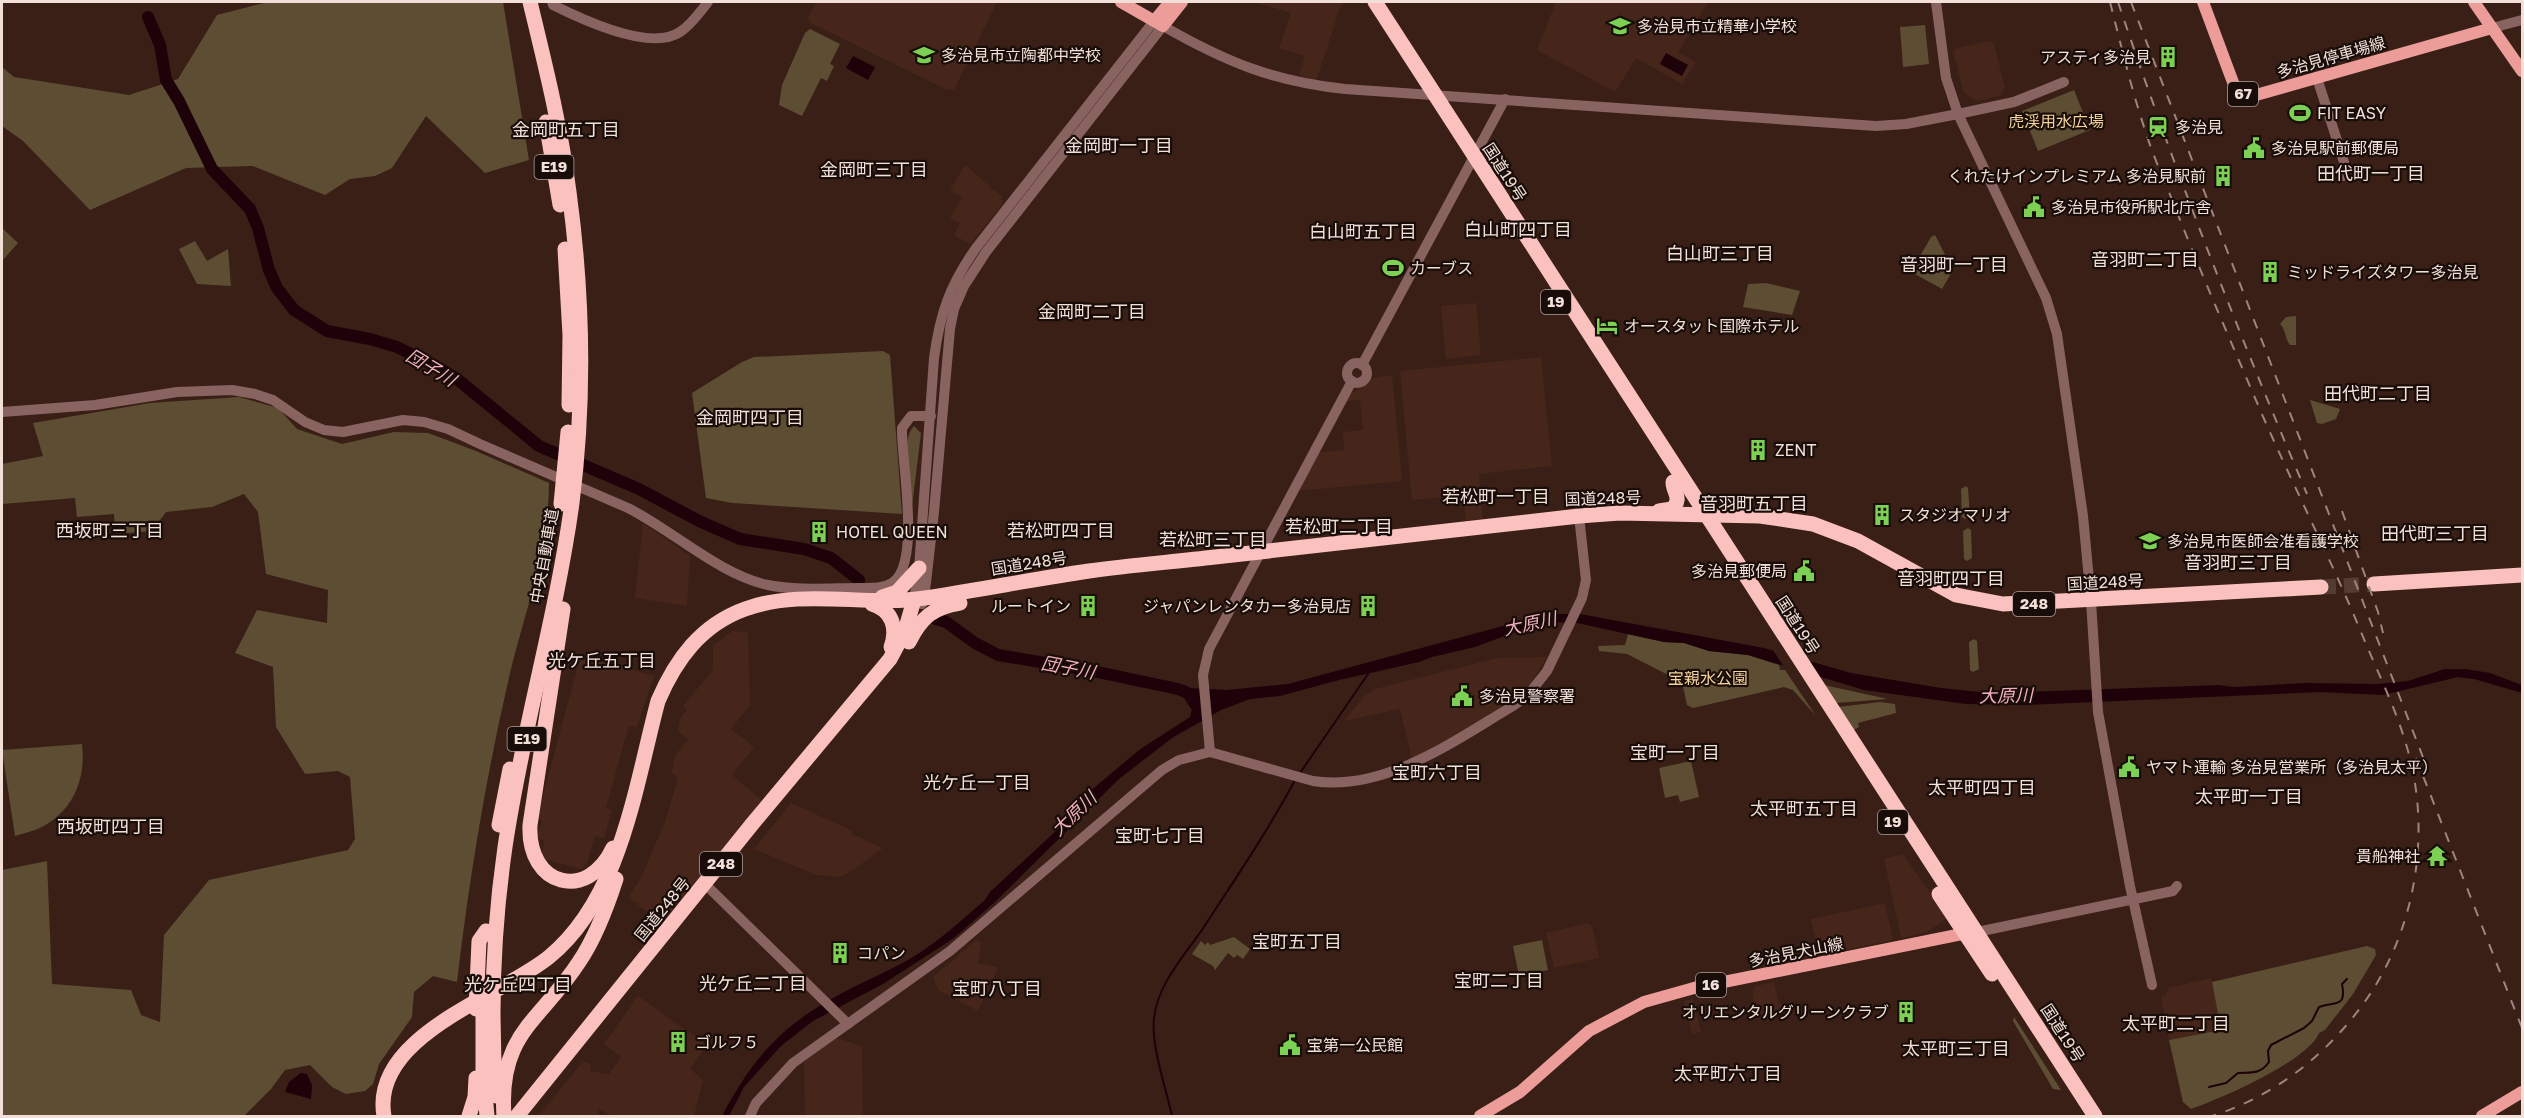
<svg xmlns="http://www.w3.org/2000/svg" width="2524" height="1118" viewBox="0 0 2524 1118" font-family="'Golos Text','Noto Sans JP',sans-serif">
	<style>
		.built { fill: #46261a }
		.green { fill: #5d4d33 }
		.water { fill: #1d020a }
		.pier { fill: #391f16 }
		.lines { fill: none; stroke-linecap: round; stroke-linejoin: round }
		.stream { stroke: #1d020a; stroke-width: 2 }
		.river { stroke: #1d020a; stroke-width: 12 }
		.highway-tunnel { stroke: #553c33; stroke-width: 15; stroke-dasharray: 15 8; stroke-linecap: butt }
		.minor { stroke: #896360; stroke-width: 10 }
		.major { stroke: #ed9d99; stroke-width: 12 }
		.highway { stroke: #fbc1be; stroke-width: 15 }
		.rail { stroke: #9b857d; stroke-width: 2; stroke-dasharray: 10 10; stroke-linecap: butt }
		.labels { text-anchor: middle; stroke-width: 4.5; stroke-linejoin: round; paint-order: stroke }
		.shield { fill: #180d08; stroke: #b0a09a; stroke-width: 1.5 }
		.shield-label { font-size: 15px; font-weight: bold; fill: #f1dfd8 }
		.poi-label { font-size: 16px; fill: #f1dfd8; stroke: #180d08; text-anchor: start }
		.street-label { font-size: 16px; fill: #f1dfd8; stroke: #180d08 }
		.park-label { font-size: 16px; fill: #f4d299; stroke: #180d08 }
		.neighbourhood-label { font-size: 18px; fill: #f1dfd8; stroke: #180d08 }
		.water-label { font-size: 18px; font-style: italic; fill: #f3aebe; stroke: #180d08 }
	</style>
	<rect width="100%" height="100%" fill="#391f16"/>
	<g class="built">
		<polygon points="817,2 997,2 954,90 945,89 809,22 808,17"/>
		<polygon points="1255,2 1342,2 1316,81 1299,75 1305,56 1279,48 1291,13"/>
		<polygon points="1556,2 1708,2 1678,52 1696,62 1682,84 1636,58 1615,92 1537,50"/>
		<polygon points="1990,41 1994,44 2005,88 2000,96 1977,101 1964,93 1953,52 1957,48"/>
		<polygon points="965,165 1001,196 1003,204 970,244 954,235 960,223 950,218 962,197 950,190"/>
		<polygon points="1476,303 1481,355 1446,359 1441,306"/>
		<polygon points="1541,357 1552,466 1479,474 1483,519 1466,521 1464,505 1449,506 1448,497 1412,500 1400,371"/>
		<polygon points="1392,375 1402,481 1298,491 1317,453 1344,450 1343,432 1363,430 1360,400 1346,401 1352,393 1373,378"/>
		<polygon points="643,523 690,556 687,606 635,598"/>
		<polygon points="733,631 748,632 750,705 731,729 754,747 732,775 764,802 663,924 628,897 640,880 665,822 678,778 672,773 675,756 688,739 678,731 680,719 687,710 683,706 713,670 713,645"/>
		<polygon points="1547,657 1531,683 1515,699 1412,760 1400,709 1344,721 1364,696 1375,689 1497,658"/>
		<polygon points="580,658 592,661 596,659 654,676 637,727 629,725 606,808 612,810 604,838 595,836 587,863 581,869 540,858 545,841 537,838 542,820 537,818"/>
		<polygon points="791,803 853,831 852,834 883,848 852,871 840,877 816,875 754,849"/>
		<polygon points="1903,854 1947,918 1927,932 1901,938 1884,859"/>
		<polygon points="1885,903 1893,940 1819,955 1811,919"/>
		<polygon points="1588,923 1592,926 1599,958 1554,968 1546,933"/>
		<polygon points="976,940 981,943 978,963 998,967 978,1011 938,990 933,977"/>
		<polygon points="2211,978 2221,1030 2169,1040 2161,997 2166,995 2168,988"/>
		<polygon points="1774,982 1779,1004 1784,1003 1786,1013 1757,1019 1752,991 1756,986"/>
		<polygon points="638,996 707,1045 690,1069 703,1080 694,1116 611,1116 600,1109 597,1113 603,1116 538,1116 583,1062 591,1064 590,1071 609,1074 621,1057 604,1044"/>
		<polygon points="1693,999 1701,1032 1692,1034 1684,1001"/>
		<polygon points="836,1038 862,1046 863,1116 805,1116 804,1062"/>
	</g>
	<g class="green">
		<polygon points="268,2 503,2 529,160 485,173 426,116 392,168 375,176 350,179 325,195 253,166 186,168 90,210 23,141 2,126 2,67 14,77 129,95 178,79 217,15"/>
		<polygon points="1925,25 1929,64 1903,67 1900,27"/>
		<polygon points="810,29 840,44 830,64 834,66 827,81 821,78 802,116 779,105 782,85 805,33"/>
		<polygon points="2074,90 2090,130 2038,151 2022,111"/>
		<polygon points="2,228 18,243 2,261"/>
		<polygon points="1935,235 1953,270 1942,289 1913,273 1912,270 1931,237"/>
		<polygon points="195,241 207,261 228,249 231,286 197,284 179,249"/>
		<polygon points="1766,283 1800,291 1792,315 1743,307 1748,284"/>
		<path d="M2296 316V345H2290C2285 339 2286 330 2280 324L2286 317Z"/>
		<polygon points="883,351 890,355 902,514 732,503 706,498 692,393 742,362 754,357"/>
		<path d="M239 397 278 408 297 429 342 444 394 432 428 433 476 451 549 483C549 552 523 616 508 682 485 782 469 881 457 982L433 976 414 992 412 1017 379 1064 373 1084 365 1091 346 1094 332 1087 310 1065 285 1070 271 1089 244 1116H2V870L47 861 52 984 131 990 141 1015 160 1022 164 935 209 880 348 850 355 839 350 777 338 771 305 774 276 727 273 667 235 653 257 610 327 623 328 590 266 574 258 512 244 494 212 507 166 512 152 531 115 534 114 514 77 517 75 498 2 504V464L43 456 33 423 150 403Z"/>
		<polygon points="2310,400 2340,409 2336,419 2322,424 2317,423"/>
		<path d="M914 426 921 433 912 507C910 488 900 439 914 426Z"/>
		<polygon points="1966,486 1968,488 1970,516 1965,519 1962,517 1961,489"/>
		<polygon points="1968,528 1971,530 1972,558 1967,561 1964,559 1963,531"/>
		<polygon points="1628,634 1664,642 1684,643 1709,651 1748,655 1779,665 1780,670 1785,670 1816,716 1793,690 1784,687 1693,708 1687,705 1682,682 1627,654 1599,651 1598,646 1625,645"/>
		<polygon points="1974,639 1977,641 1979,669 1973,672 1970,670 1969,642"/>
		<polygon points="1824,685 1888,699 1836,703"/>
		<polygon points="1880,702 1895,704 1896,713 1858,723 1859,727 1854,730 1838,707"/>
		<path d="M82 744C86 778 74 810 42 827 34 831 24 833 15 836L2 750Z"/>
		<polygon points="1691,761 1699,797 1680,802 1678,795 1665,798 1659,768"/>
		<polygon points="1234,937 1250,949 1243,959 1237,955 1234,958 1228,953 1215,970 1213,966 1192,954 1201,941 1205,945 1208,942 1210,945"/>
		<polygon points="1542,940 1548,970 1519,976 1513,946"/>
		<path d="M2367 946 2375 949 2376 955 2353 994 2325 1030 2319 1033C2308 1061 2220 1099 2191 1109L2183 1102 2169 1040 2221 1030 2212 982Z"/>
		<polygon points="2014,1017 2061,1090 2053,1089 2013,1021"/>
	</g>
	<g class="water">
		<polygon points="1666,53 1688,65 1682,76 1660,64"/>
		<polygon points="853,56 875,67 868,80 846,68"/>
		<path d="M1547 614H1580L1764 648 1851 673 1941 688 1980 692H2027L2219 685 2233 687 2305 683 2378 684 2408 681 2445 669H2465L2490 673 2522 685V693L2474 679 2458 677 2383 695 2320 692 2027 705 1966 704 1864 690 1748 655 1709 651 1684 643 1664 642 1577 623 1553 622 1531 626 1475 647 1432 657 1419 662 1339 680 1280 696 1250 699 1221 710 1172 738 1119 779 994 903 954 938 883 984 813 1021 781 1046 744 1087 729 1116H722C754 1056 783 1024 844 992 867 980 891 970 913 957 939 941 962 920 985 900L990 892 1058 829 1088 793 1139 750 1190 717 1192 709 1186 697 1189 688 1227 690 1288 684Z"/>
		<polygon points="301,1073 307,1074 312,1085 311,1099 285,1092 289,1082"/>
	</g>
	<polygon class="pier" points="1771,647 1806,657 1820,679 1786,670"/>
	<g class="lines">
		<g class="stream">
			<polyline points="1300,773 1368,674"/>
			<path d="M2209 1087 2226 1083 2238 1073C2250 1072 2260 1075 2269 1062L2268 1051 2271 1045 2304 1028 2312 1021 2319 1007C2334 1001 2347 1009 2342 984L2347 979"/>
			<path d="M1172 1116C1166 1088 1151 1047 1154 1018 1158 983 1185 955 1204 927 1235 879 1268 831 1295 780"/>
		</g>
		<g class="river">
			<polyline points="148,17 160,45 166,80 179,101 212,169 250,209 258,228 269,270 277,288 294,310 327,331 370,339 397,347 437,367 457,379 539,446 639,489 699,521 740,539 804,549 831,558 859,580"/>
			<polyline points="933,618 946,622 975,643 998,655 1088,670 1178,689 1188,693 1195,704"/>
		</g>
		<polyline class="highway-tunnel" points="2321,587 2374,584"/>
		<g class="minor">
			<path d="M552 2 553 5C581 19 650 52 680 32 691 25 700 12 708 2"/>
			<polyline points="1936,2 1946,78 1958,114 2014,102 2064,82"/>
			<polyline points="2492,28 2522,20"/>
			<polyline points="2317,78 2344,162 2343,176"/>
			<circle cx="1357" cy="373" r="10"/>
			<polyline points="1362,365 1505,99"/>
			<path d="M2 412 95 405 177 392 232 390 255 394 273 400 305 422 324 430 343 432 403 420 424 422 448 429 480 444 628 508C672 530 720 575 768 585 797 591 830 588 860 588 870 588 882 589 892 583 922 564 901 460 902 428L911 416H931"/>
			<path d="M914 600 919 568 934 358C940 313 950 285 976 248L1154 21"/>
			<path d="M922 604 926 583 934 512 950 329 954 309 964 286 986 252 1163 26C1226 62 1272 81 1345 89L1876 126 1906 124 1958 114 2046 298 2057 334 2083 516 2091 601 2098 712 2130 886 2152 985"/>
			<polyline points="1210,752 1203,675 1209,649 1352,381"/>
			<polyline points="705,884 848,1024"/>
			<polyline points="1977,932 2173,891 2177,886"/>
			<path d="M750 1116 756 1103 793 1063 950 951 1162 770 1179 760 1210 752 1313 781C1385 792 1455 740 1513 706L1528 695 1547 671 1582 598 1586 580 1579 516"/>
		</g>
		<g class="major">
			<polyline points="1121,2 1163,26 1182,2"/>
			<polyline points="2203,2 2234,85 2240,92 2249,97 2492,28"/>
			<polyline points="2474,2 2522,71"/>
			<polyline points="1154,21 1170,2"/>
			<polyline points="1480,1116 1520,1092 1589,1031 1644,1002 1694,988 1972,932"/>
			<polyline points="2482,1116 2522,1092"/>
		</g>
		<g class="highway">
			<polyline points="1375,2 2095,1116"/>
			<polyline points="546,122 560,205"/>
			<polyline points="565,249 570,335 569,405"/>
			<polyline points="561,504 568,432"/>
			<path d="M1659 511 1672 509C1683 498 1673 493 1673 482"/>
			<polyline points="2374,584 2522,575"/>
			<polyline points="882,597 897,592 919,568"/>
			<path d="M872 604C892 610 898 628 891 647"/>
			<path d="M563 609 530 825C527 887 588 902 613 848"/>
			<path d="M909 642C921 618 933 607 960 603"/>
			<polyline points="499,825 510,769"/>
			<polyline points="1939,894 1992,974"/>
			<polyline points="483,998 483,1072 487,1116"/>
			<polyline points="476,1009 479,941 486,931"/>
			<path d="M496 1096C490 1013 493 930 505 847 522 731 556 619 572 503 585 400 583 295 569 192 561 128 545 64 530 2"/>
			<path d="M384 1116C370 1036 500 997 549 957 621 898 635 787 658 701 676 659 701 625 745 609 803 588 866 607 925 598 980 590 1034 579 1089 571 1131 565 1173 562 1215 557 1336 543 1457 529 1579 516L1620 513 1760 516 1813 524 1858 541 1956 595 2003 604 2321 587"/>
			<polyline points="469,1116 475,1097 476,1078"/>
			<path d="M504 1116C498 1033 540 1022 579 962 596 937 607 907 616 879"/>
			<polyline points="517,1116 753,823 890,659 905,631 914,600"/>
		</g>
		<g class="rail">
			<path d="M2110 2C2121 45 2131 88 2145 130 2153 156 2165 182 2175 207 2202 276 2232 344 2261 412 2295 490 2334 565 2366 644 2380 677 2396 710 2406 744 2432 829 2417 927 2366 1000 2328 1054 2275 1096 2212 1116"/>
			<path d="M2118 2C2174 169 2238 332 2307 494"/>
			<polyline points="2131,2 2426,765"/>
			<polyline points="2342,511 2378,612 2383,633"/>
			<polyline points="2416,758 2522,1028"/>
		</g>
	</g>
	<defs>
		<symbol id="school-bare" viewBox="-9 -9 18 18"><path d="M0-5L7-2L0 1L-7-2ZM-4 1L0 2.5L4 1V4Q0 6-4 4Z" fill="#7cd155" stroke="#180d08" stroke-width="2.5" paint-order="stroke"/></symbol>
		<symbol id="building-bare" viewBox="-9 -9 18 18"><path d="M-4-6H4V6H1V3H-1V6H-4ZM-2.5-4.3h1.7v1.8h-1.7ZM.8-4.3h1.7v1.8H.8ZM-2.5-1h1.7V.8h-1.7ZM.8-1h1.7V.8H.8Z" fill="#7cd155" stroke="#180d08" stroke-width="2.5" paint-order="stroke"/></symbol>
		<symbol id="stadium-bare" viewBox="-9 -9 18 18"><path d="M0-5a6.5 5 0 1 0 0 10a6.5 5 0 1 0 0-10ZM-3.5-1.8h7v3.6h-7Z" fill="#7cd155" stroke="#180d08" stroke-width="2.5" paint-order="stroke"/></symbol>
		<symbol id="station-bare" viewBox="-9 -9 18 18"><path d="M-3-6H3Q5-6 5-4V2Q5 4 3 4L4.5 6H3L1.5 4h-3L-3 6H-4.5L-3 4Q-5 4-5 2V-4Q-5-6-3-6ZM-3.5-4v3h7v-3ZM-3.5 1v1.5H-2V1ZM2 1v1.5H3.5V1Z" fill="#7cd155" stroke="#180d08" stroke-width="2.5" paint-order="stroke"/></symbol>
		<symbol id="civic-bare" viewBox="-9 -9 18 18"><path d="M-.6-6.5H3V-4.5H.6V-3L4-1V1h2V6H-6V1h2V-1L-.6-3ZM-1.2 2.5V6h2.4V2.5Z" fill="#7cd155" stroke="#180d08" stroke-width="2.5" paint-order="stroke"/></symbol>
		<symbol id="hotel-bare" viewBox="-9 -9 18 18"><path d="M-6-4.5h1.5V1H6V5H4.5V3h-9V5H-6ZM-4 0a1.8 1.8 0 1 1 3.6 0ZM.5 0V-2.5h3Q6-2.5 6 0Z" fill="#7cd155" stroke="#180d08" stroke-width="2.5" paint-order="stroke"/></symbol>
		<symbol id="temple-bare" viewBox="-9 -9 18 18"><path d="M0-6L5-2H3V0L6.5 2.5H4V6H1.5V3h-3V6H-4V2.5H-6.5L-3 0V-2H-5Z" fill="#7cd155" stroke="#180d08" stroke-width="2.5" paint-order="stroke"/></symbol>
	</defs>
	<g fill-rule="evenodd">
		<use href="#school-bare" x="1605" y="11" width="30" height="30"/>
		<use href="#school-bare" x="909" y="40" width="30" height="30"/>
		<use href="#building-bare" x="2153" y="42" width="30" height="30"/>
		<use href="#stadium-bare" x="2285" y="98" width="30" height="30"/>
		<use href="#station-bare" x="2143" y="112" width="30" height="30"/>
		<use href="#civic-bare" x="2239" y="133" width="30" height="30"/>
		<use href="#building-bare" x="2208" y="161" width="30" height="30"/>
		<use href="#civic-bare" x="2019" y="192" width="30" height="30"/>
		<use href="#stadium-bare" x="1378" y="253" width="30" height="30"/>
		<use href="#building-bare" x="2255" y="257" width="30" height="30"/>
		<use href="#hotel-bare" x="1592" y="311" width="30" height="30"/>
		<use href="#building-bare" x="1743" y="435" width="30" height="30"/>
		<use href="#building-bare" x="1867" y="500" width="30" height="30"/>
		<use href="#building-bare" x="804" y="517" width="30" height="30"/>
		<use href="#school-bare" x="2135" y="526" width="30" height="30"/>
		<use href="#civic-bare" x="1789" y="556" width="30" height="30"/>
		<use href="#building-bare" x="1073" y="591" width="30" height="30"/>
		<use href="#building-bare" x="1353" y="591" width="30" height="30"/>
		<use href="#civic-bare" x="1447" y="681" width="30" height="30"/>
		<use href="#civic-bare" x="2114" y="752" width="30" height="30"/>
		<use href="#temple-bare" x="2422" y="841" width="30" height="30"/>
		<use href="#building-bare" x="825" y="938" width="30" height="30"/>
		<use href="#building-bare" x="1891" y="997" width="30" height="30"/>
		<use href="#building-bare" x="663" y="1027" width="30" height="30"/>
		<use href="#civic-bare" x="1275" y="1030" width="30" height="30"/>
	</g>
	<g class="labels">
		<g class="shield">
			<rect x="2228" y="82" width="30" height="24" rx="4.5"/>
			<rect x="534.5" y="155" width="39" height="24" rx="4.5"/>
			<rect x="1541" y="290" width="30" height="24" rx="4.5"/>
			<rect x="2013" y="592" width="42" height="24" rx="4.5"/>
			<rect x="507.5" y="727" width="39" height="24" rx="4.5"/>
			<rect x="1878" y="810" width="30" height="24" rx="4.5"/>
			<rect x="700" y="852" width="42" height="24" rx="4.5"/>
			<rect x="1696" y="973" width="30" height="24" rx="4.5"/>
		</g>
		<g class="shield-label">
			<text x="2243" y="99">67</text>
			<text x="554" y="172">E19</text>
			<text x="1556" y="307">19</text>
			<text x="2034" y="609">248</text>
			<text x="527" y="744">E19</text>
			<text x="1893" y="827">19</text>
			<text x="721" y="869">248</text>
			<text x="1711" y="990">16</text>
		</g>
		<g class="poi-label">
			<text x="1637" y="32">多治見市立精華小学校</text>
			<text x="941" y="61">多治見市立陶都中学校</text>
			<text x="2151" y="63" text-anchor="end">アスティ多治見</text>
			<text x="2317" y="119">FIT EASY</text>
			<text x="2175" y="133">多治見</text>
			<text x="2271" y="154">多治見駅前郵便局</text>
			<text x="2206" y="182" text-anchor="end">くれたけインプレミアム 多治見駅前</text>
			<text x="2051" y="213">多治見市役所駅北庁舎</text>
			<text x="1410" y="274">カーブス</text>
			<text x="2287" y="278">ミッドライズタワー多治見</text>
			<text x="1624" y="332">オースタット国際ホテル</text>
			<text x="1775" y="456">ZENT</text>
			<text x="1899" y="521">スタジオマリオ</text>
			<text x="836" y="538">HOTEL QUEEN</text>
			<text x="2167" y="547">多治見市医師会准看護学校</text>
			<text x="1787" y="577" text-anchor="end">多治見郵便局</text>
			<text x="1071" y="612" text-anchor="end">ルートイン</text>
			<text x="1351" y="612" text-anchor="end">ジャパンレンタカー多治見店</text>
			<text x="1479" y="702">多治見警察署</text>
			<text x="2146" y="773">ヤマト運輸 多治見営業所（多治見太平）</text>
			<text x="2420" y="862" text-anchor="end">貴船神社</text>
			<text x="857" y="959">コパン</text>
			<text x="1889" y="1018" text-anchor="end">オリエンタルグリーンクラブ</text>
			<text x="695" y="1048">ゴルフ５</text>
			<text x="1307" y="1051">宝第一公民館</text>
		</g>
		<g class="street-label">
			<text transform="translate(2331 57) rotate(-16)" y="6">多治見停車場線</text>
			<text transform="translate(1505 172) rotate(57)" y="6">国道19号</text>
			<text transform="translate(1603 498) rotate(-2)" y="6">国道248号</text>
			<text transform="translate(544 556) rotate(-80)" y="6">中央自動車道</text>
			<text transform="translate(1029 563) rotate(-9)" y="6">国道248号</text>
			<text transform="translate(2105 582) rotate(-3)" y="6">国道248号</text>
			<text transform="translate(1798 625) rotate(57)" y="6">国道19号</text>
			<text transform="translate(662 909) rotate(-51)" y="6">国道248号</text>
			<text transform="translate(1796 952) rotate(-11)" y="6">多治見犬山線</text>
			<text transform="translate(2063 1033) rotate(57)" y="6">国道19号</text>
		</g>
		<g class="park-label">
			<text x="2056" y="127">虎渓用水広場</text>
			<text x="1708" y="684">宝親水公園</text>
		</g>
		<g class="neighbourhood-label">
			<text x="566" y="136">金岡町五丁目</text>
			<text x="1119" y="152">金岡町一丁目</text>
			<text x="874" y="176">金岡町三丁目</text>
			<text x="2371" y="180">田代町一丁目</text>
			<text x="1518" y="236">白山町四丁目</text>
			<text x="1363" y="238">白山町五丁目</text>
			<text x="1720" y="260">白山町三丁目</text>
			<text x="2145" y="266">音羽町二丁目</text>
			<text x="1954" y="271">音羽町一丁目</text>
			<text x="1092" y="318">金岡町二丁目</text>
			<text x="2378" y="400">田代町二丁目</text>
			<text x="750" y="424">金岡町四丁目</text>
			<text x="1496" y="503">若松町一丁目</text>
			<text x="1754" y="510">音羽町五丁目</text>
			<text x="1339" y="533">若松町二丁目</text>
			<text x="110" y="537">西坂町三丁目</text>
			<text x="1061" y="537">若松町四丁目</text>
			<text x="2435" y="540">田代町三丁目</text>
			<text x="1213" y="546">若松町三丁目</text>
			<text x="2238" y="569">音羽町三丁目</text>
			<text x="1951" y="585">音羽町四丁目</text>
			<text x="602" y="667">光ケ丘五丁目</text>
			<text x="1675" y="759">宝町一丁目</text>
			<text x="1437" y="779">宝町六丁目</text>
			<text x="977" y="789">光ケ丘一丁目</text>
			<text x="1982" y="794">太平町四丁目</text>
			<text x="2249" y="803">太平町一丁目</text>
			<text x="1804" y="815">太平町五丁目</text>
			<text x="111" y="833">西坂町四丁目</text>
			<text x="1160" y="842">宝町七丁目</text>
			<text x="1297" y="948">宝町五丁目</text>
			<text x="1499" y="987">宝町二丁目</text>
			<text x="753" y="990">光ケ丘二丁目</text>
			<text x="518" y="991">光ケ丘四丁目</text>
			<text x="997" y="995">宝町八丁目</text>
			<text x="2176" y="1030">太平町二丁目</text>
			<text x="1956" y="1055">太平町三丁目</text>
			<text x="1728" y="1080">太平町六丁目</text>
		</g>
		<g class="water-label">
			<text transform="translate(431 368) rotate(31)" y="6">団子川</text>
			<text transform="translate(1530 624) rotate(-12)" y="6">大原川</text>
			<text transform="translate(1068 668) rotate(11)" y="6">団子川</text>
			<text transform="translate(2006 696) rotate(-1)" y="6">大原川</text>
			<text transform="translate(1074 814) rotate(-44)" y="6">大原川</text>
		</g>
	</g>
	<rect width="2524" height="1118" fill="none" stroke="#f1dfd8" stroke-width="6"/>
</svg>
